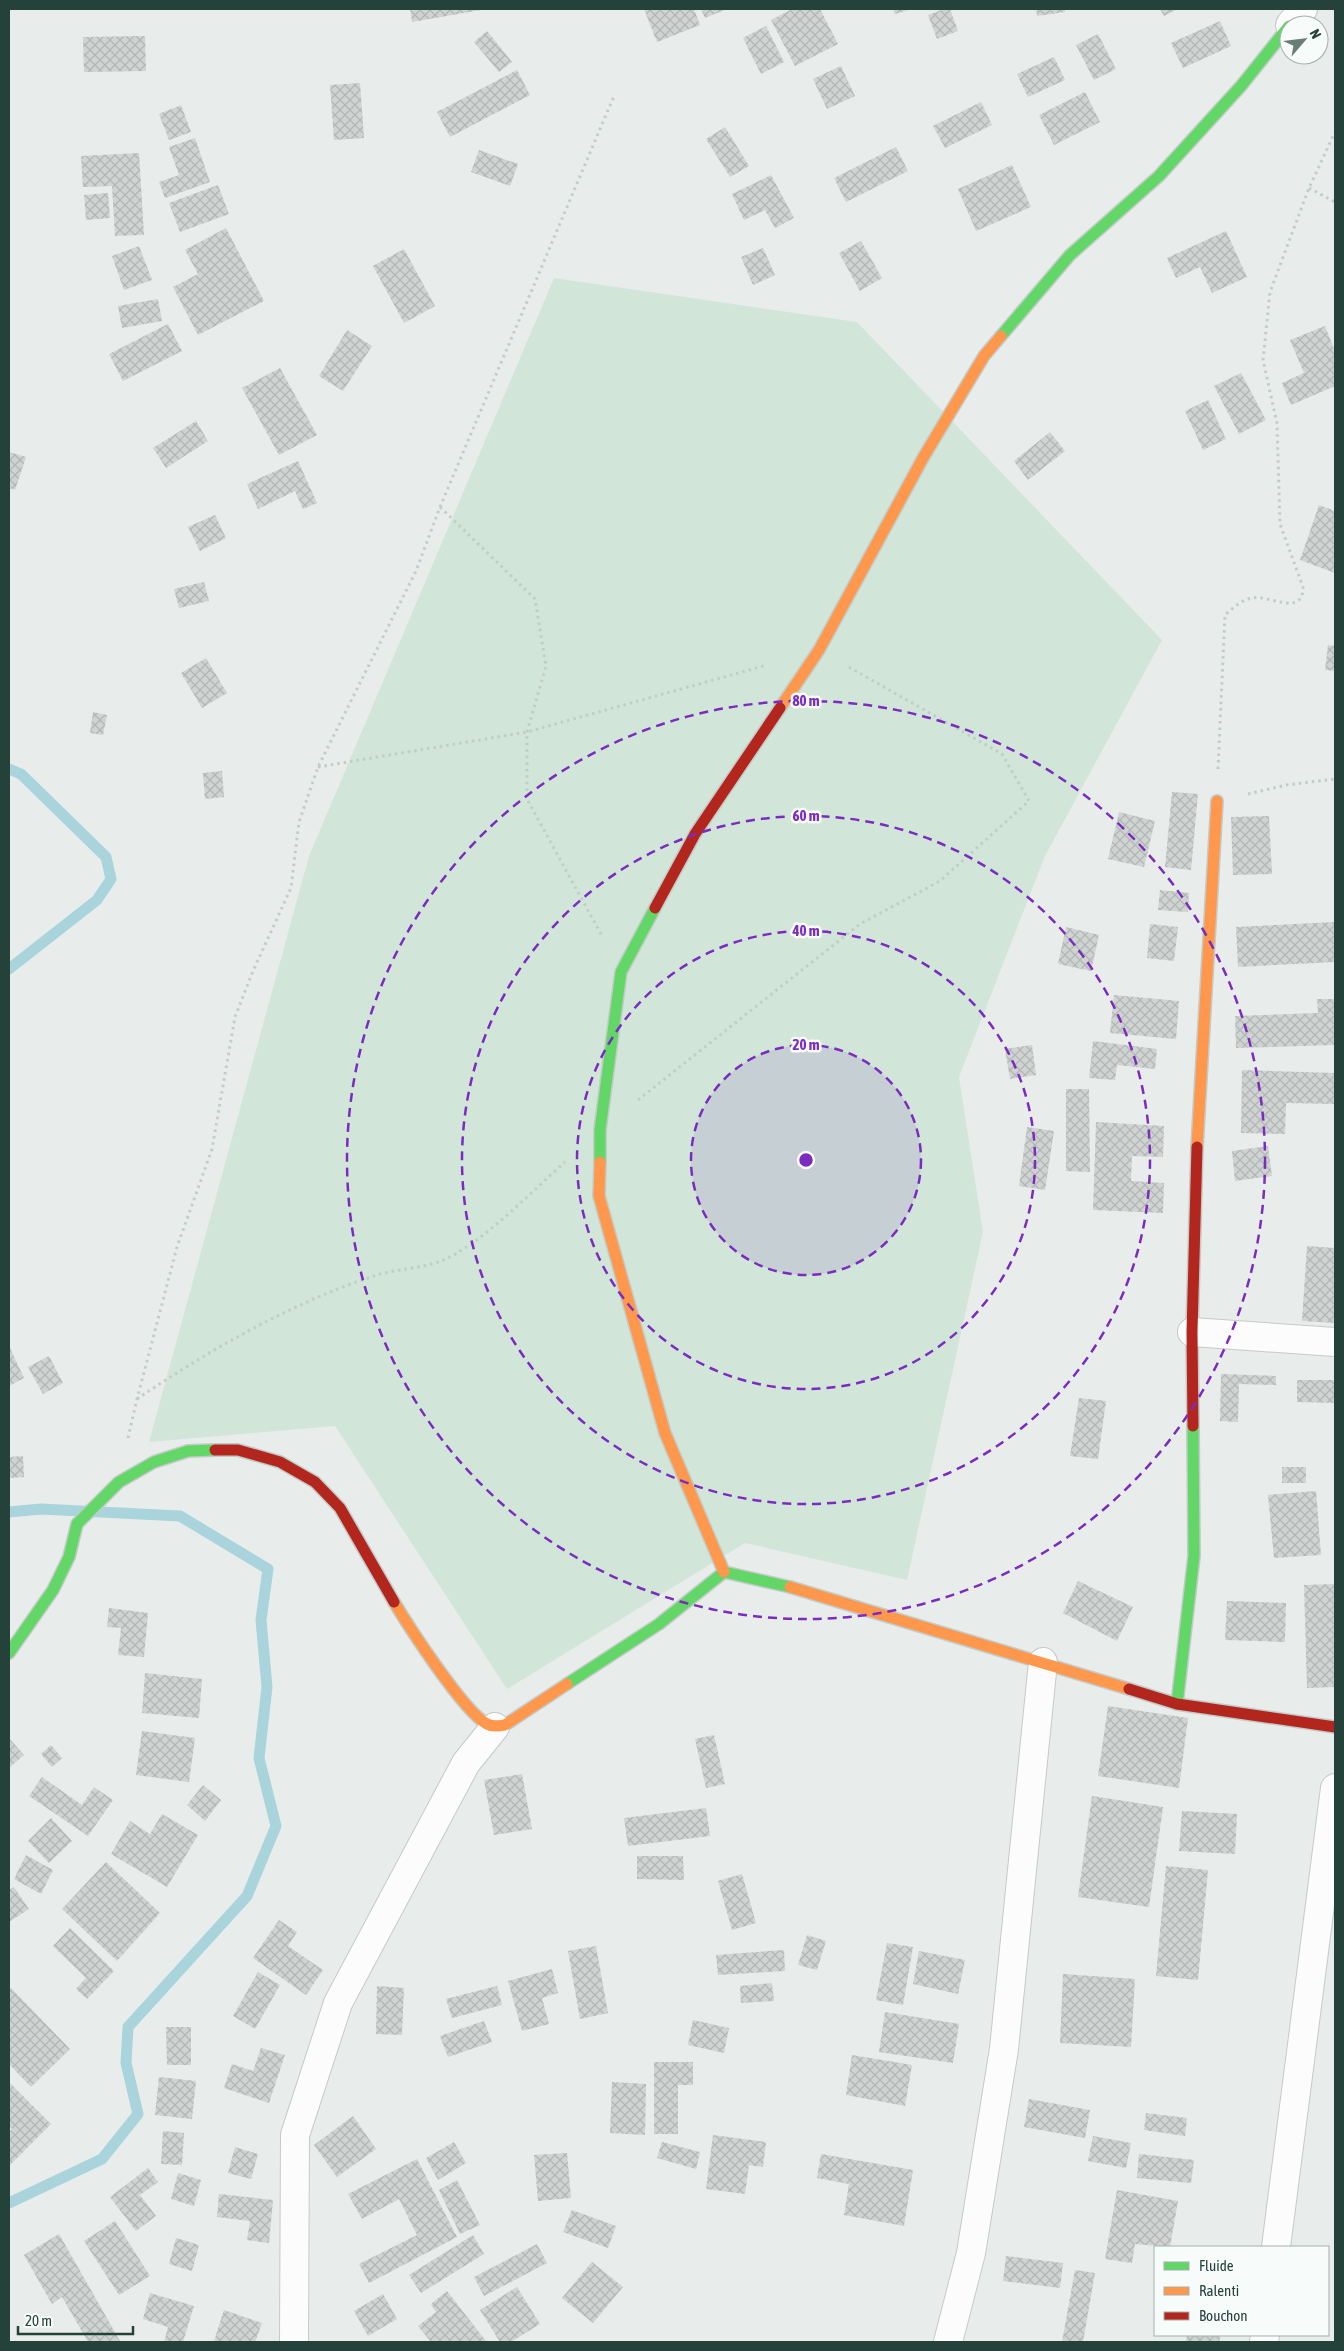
<svg xmlns="http://www.w3.org/2000/svg" width="1344" height="2351" viewBox="0 0 1344 2351" font-family="'Asap Condensed',sans-serif">
	<style>
		.grass { fill: #d1e6d8 }
		.lines { fill: none; stroke-linecap: round; stroke-linejoin: round }
		.stream { stroke: #a9d4db; stroke-width: 11 }
		.building { fill: url(#building-cross-hatch) }
		.street-casing { stroke: #c5cac8; stroke-width: 30 }
		.fast-casing { stroke: #c3cbc8; stroke-width: 14 }
		.slow-casing { stroke: #c3cbc8; stroke-width: 14 }
		.jam-casing { stroke: #c3cbc8; stroke-width: 14 }
		.path { stroke: #c3ccca; stroke-width: 3; stroke-dasharray: 2.5 4; stroke-linecap: butt }
		.street { stroke: #fcfcfc; stroke-width: 28 }
		.fast { stroke: #63d668; stroke-width: 11 }
		.slow { stroke: #ff974d; stroke-width: 11 }
		.jam { stroke: #b3261e; stroke-width: 11 }
		.ring { fill: none; stroke: #7b2cbf; stroke-width: 2.5; stroke-dasharray: 9 6 }
		.centre { fill: #7b2cbf; stroke: #f7fbf9; stroke-width: 2.5 }
		.ring-label { font-size: 15px; text-anchor: middle; font-weight: bold; fill: #7b2cbf; stroke: #f7fbf9; stroke-width: 5; stroke-linejoin: round; paint-order: stroke }
	</style>
	<defs>
		<pattern id="building-cross-hatch" width="8" height="8" patternUnits="userSpaceOnUse" patternTransform="scale(1.25)"><rect width="8" height="8" fill="#cfd4d2"/><path d="M0 0l8 8M0 8l8-8" fill="none" stroke="#b2b7b5"/></pattern>
	</defs>
	<rect width="100%" height="100%" fill="#e8edeb"/>
	<polygon class="grass" points="554,278 857,322 1162,640 1045,856 959,1077 983,1232 907,1580 745,1543 507,1689 335,1426 149,1442 309,856"/>
	<g class="lines">
		<g class="stream">
			<polyline points="9,769 21,774 106,857 111,879 97,900 9,969"/>
			<polyline points="9,1512 41,1509 180,1516 268,1569 261,1620 267,1687 259,1758 276,1826 247,1896 128,2027 126,2063 138,2114 102,2159 9,2203"/>
		</g>
	</g>
	<g class="building">
		<polygon points="410,9 481,9 481,10 412,22"/>
		<polygon points="644,9 694,9 700,25 657,42"/>
		<polygon points="701,9 727,9 705,18"/>
		<polygon points="792,9 820,9 838,44 795,66 771,20"/>
		<polygon points="893,9 912,9 895,14"/>
		<polygon points="944,9 950,9 958,31 937,39 928,15"/>
		<polygon points="1036,9 1065,9 1065,12 1037,16"/>
		<polygon points="1160,9 1178,9 1164,16"/>
		<polygon points="1220,21 1231,46 1183,68 1171,43"/>
		<polygon points="766,26 784,62 761,74 743,38"/>
		<polygon points="487,31 512,62 499,72 474,42"/>
		<polygon points="1098,34 1116,69 1094,80 1076,45"/>
		<polygon points="145,36 146,71 84,72 83,37"/>
		<polygon points="1054,57 1065,80 1028,97 1017,74"/>
		<polygon points="841,66 855,96 827,109 813,79"/>
		<polygon points="517,70 530,95 450,137 437,112"/>
		<polygon points="360,83 364,138 334,140 330,85"/>
		<polygon points="1085,92 1100,122 1054,145 1039,115"/>
		<polygon points="981,102 992,125 945,148 933,126"/>
		<polygon points="181,105 191,132 169,140 159,114"/>
		<polygon points="725,127 749,166 730,177 706,139"/>
		<polygon points="195,138 210,182 165,198 159,182 179,175 169,147"/>
		<polygon points="896,147 908,171 846,202 834,178"/>
		<polygon points="479,150 518,164 510,186 471,172"/>
		<polygon points="139,153 144,235 115,236 112,186 83,187 81,156"/>
		<polygon points="1012,165 1031,207 976,231 958,189"/>
		<polygon points="771,175 794,218 775,228 765,210 744,220 732,194"/>
		<polygon points="218,185 229,214 180,232 169,203"/>
		<polygon points="108,193 110,218 86,220 84,195"/>
		<polygon points="226,228 264,301 198,335 173,287 198,274 185,250"/>
		<polygon points="1226,231 1247,277 1212,293 1200,267 1176,278 1167,258"/>
		<polygon points="861,241 882,278 860,291 839,253"/>
		<polygon points="139,246 152,280 124,290 112,256"/>
		<polygon points="763,248 775,275 753,285 741,257"/>
		<polygon points="404,249 435,306 404,323 373,266"/>
		<polygon points="158,299 162,321 122,328 118,306"/>
		<polygon points="168,324 182,351 123,381 109,354"/>
		<polygon points="1325,326 1335,351 1335,386 1291,405 1282,383 1304,373 1290,340"/>
		<polygon points="347,330 372,346 343,391 319,376"/>
		<polygon points="280,368 317,435 279,455 242,388"/>
		<polygon points="1241,373 1266,420 1239,434 1214,386"/>
		<polygon points="1208,400 1226,439 1203,450 1185,411"/>
		<polygon points="196,421 208,441 166,468 153,448"/>
		<polygon points="1050,432 1065,451 1028,480 1014,461"/>
		<polygon points="9,452 26,457 15,490 9,488"/>
		<polygon points="298,461 317,503 303,509 295,491 258,509 247,484"/>
		<polygon points="1319,505 1335,511 1335,573 1300,560"/>
		<polygon points="215,515 226,538 200,551 188,527"/>
		<polygon points="204,582 209,601 179,608 174,589"/>
		<polygon points="1328,645 1335,646 1335,671 1325,670"/>
		<polygon points="206,658 227,693 202,708 181,673"/>
		<polygon points="93,712 107,715 103,735 90,733"/>
		<polygon points="222,771 224,797 205,799 203,773"/>
		<polygon points="1172,792 1198,794 1191,870 1165,867"/>
		<polygon points="1119,812 1155,821 1144,867 1108,859"/>
		<polygon points="1269,816 1272,874 1233,875 1231,817"/>
		<polygon points="1160,890 1189,893 1188,912 1158,910"/>
		<polygon points="1335,922 1335,962 1238,967 1236,927"/>
		<polygon points="1150,924 1178,927 1174,961 1147,958"/>
		<polygon points="1066,927 1099,935 1091,971 1058,964"/>
		<polygon points="1114,995 1179,1001 1176,1039 1110,1033"/>
		<polygon points="1317,999 1335,999 1335,1045 1236,1048 1235,1016 1318,1013"/>
		<polygon points="1093,1041 1157,1049 1155,1069 1117,1065 1115,1080 1089,1078"/>
		<polygon points="1032,1045 1036,1075 1010,1079 1005,1049"/>
		<polygon points="1242,1070 1334,1073 1334,1104 1286,1103 1285,1134 1241,1133"/>
		<polygon points="1066,1089 1089,1089 1090,1172 1066,1171"/>
		<polygon points="1096,1122 1164,1126 1163,1157 1132,1156 1131,1181 1164,1183 1163,1213 1093,1210"/>
		<polygon points="1027,1127 1054,1131 1045,1190 1019,1186"/>
		<polygon points="1268,1146 1272,1176 1235,1181 1232,1151"/>
		<polygon points="1307,1246 1335,1248 1335,1323 1302,1321"/>
		<polygon points="9,1346 24,1378 9,1386"/>
		<polygon points="49,1356 63,1383 43,1394 28,1367"/>
		<polygon points="1221,1374 1276,1376 1276,1385 1239,1384 1238,1422 1220,1421"/>
		<polygon points="1297,1380 1335,1380 1335,1403 1297,1402"/>
		<polygon points="1079,1398 1106,1401 1098,1459 1070,1456"/>
		<polygon points="23,1456 24,1477 9,1478 9,1457"/>
		<rect x="1282" y="1467" width="24" height="16"/>
		<polygon points="1316,1491 1321,1555 1274,1558 1268,1495"/>
		<polygon points="1078,1581 1133,1607 1117,1641 1063,1613"/>
		<polygon points="1335,1584 1335,1687 1307,1688 1304,1585"/>
		<polygon points="1227,1601 1286,1603 1285,1642 1225,1640"/>
		<polygon points="109,1608 148,1613 144,1657 118,1655 121,1628 107,1627"/>
		<polygon points="145,1673 202,1679 199,1718 142,1713"/>
		<polygon points="1108,1706 1188,1718 1179,1788 1098,1776"/>
		<polygon points="142,1731 195,1738 189,1782 136,1775"/>
		<polygon points="714,1735 725,1784 706,1788 695,1739"/>
		<polygon points="9,1738 24,1755 9,1768"/>
		<polygon points="51,1745 62,1758 52,1767 41,1754"/>
		<polygon points="522,1774 532,1829 494,1835 484,1780"/>
		<polygon points="42,1777 82,1805 94,1787 113,1800 88,1836 29,1796"/>
		<polygon points="203,1785 221,1800 205,1821 187,1805"/>
		<polygon points="1092,1796 1163,1807 1149,1907 1078,1897"/>
		<polygon points="706,1808 710,1836 628,1846 624,1818"/>
		<polygon points="1182,1811 1237,1814 1235,1854 1179,1851"/>
		<polygon points="162,1814 198,1835 167,1887 111,1854 130,1821 150,1834"/>
		<polygon points="51,1818 72,1841 49,1863 28,1841"/>
		<polygon points="26,1855 53,1870 41,1894 14,1879"/>
		<polygon points="637,1856 683,1856 684,1880 637,1879"/>
		<polygon points="106,1862 160,1913 117,1961 62,1909"/>
		<polygon points="1166,1866 1208,1870 1198,1980 1156,1976"/>
		<polygon points="742,1874 756,1923 732,1930 718,1881"/>
		<polygon points="14,1887 29,1909 9,1922 9,1890"/>
		<polygon points="279,1920 297,1932 288,1946 323,1970 306,1995 253,1958"/>
		<polygon points="70,1928 114,1971 87,1999 76,1989 86,1978 53,1946"/>
		<polygon points="807,1935 826,1941 817,1970 798,1965"/>
		<polygon points="887,1943 913,1947 903,2005 876,2000"/>
		<polygon points="596,1946 608,2013 580,2019 568,1951"/>
		<polygon points="784,1950 785,1971 718,1975 716,1955"/>
		<polygon points="919,1951 965,1960 958,1994 913,1984"/>
		<polygon points="552,1969 558,1993 542,1998 549,2024 522,2031 508,1981"/>
		<polygon points="258,1972 280,1985 255,2029 233,2016"/>
		<polygon points="1063,1974 1135,1979 1131,2047 1060,2043"/>
		<polygon points="772,1983 774,2001 741,2003 740,1986"/>
		<polygon points="377,1986 404,1988 402,2035 376,2034"/>
		<polygon points="497,1986 502,2005 452,2018 446,1999"/>
		<polygon points="11,1988 70,2049 31,2087 9,2064 9,1991"/>
		<polygon points="885,2012 959,2024 953,2063 879,2052"/>
		<polygon points="693,2020 729,2028 724,2053 688,2045"/>
		<polygon points="484,2021 492,2042 448,2057 440,2036"/>
		<polygon points="166,2027 191,2027 191,2065 167,2065"/>
		<polygon points="261,2048 285,2055 269,2103 224,2088 232,2064 253,2071"/>
		<polygon points="852,2055 912,2065 905,2106 846,2095"/>
		<polygon points="654,2062 693,2062 693,2085 678,2085 678,2134 654,2134"/>
		<polygon points="159,2077 196,2081 192,2119 155,2115"/>
		<polygon points="9,2082 51,2124 9,2166 9,2132 12,2129 9,2126"/>
		<polygon points="612,2082 646,2084 645,2135 610,2133"/>
		<polygon points="1029,2099 1090,2110 1085,2138 1024,2127"/>
		<polygon points="1146,2113 1187,2118 1185,2136 1144,2130"/>
		<polygon points="353,2116 376,2149 337,2177 314,2145"/>
		<polygon points="163,2131 184,2133 182,2165 161,2164"/>
		<polygon points="713,2135 766,2142 763,2167 749,2165 745,2194 706,2189"/>
		<polygon points="1093,2136 1131,2143 1126,2168 1088,2161"/>
		<polygon points="454,2142 466,2163 438,2180 426,2158"/>
		<polygon points="662,2142 700,2152 696,2169 657,2158"/>
		<polygon points="235,2147 258,2154 251,2179 228,2173"/>
		<polygon points="567,2153 571,2198 538,2201 534,2155"/>
		<polygon points="821,2154 913,2170 904,2226 844,2215 849,2184 817,2178"/>
		<polygon points="1139,2154 1194,2160 1191,2183 1137,2178"/>
		<polygon points="417,2159 457,2237 369,2283 359,2264 417,2235 399,2199 362,2219 348,2194"/>
		<polygon points="148,2168 158,2182 140,2195 156,2216 136,2231 110,2197"/>
		<polygon points="178,2173 201,2180 194,2206 171,2199"/>
		<polygon points="457,2180 480,2225 460,2234 439,2190"/>
		<polygon points="1117,2190 1178,2201 1170,2247 1135,2244 1132,2263 1105,2259"/>
		<polygon points="219,2194 273,2200 269,2243 247,2240 250,2221 217,2217"/>
		<polygon points="572,2210 616,2226 608,2248 563,2232"/>
		<polygon points="115,2221 150,2276 119,2295 84,2241"/>
		<polygon points="59,2234 120,2341 118,2342 88,2342 62,2297 52,2304 24,2255"/>
		<polygon points="473,2235 484,2254 421,2293 409,2275"/>
		<polygon points="176,2238 199,2245 192,2271 169,2264"/>
		<polygon points="537,2244 547,2263 484,2296 474,2277"/>
		<polygon points="1006,2256 1063,2263 1060,2288 1003,2281"/>
		<polygon points="592,2262 623,2287 593,2323 562,2298"/>
		<polygon points="1075,2270 1095,2273 1083,2342 1062,2342"/>
		<polygon points="517,2287 540,2324 511,2342 500,2342 480,2310"/>
		<polygon points="447,2291 486,2341 484,2342 431,2342 418,2326 436,2312 431,2304"/>
		<polygon points="150,2293 194,2306 183,2342 164,2342 168,2327 143,2319"/>
		<polygon points="383,2294 397,2319 368,2336 354,2311"/>
		<polygon points="224,2310 262,2323 255,2342 214,2341"/>
		<polygon points="1187,2335 1221,2335 1219,2342 1186,2342"/>
	</g>
	<g class="lines">
		<defs>
			<g id="street">
				<polyline points="1290,25 1303,9"/>
				<polyline points="1192,1332 1335,1342"/>
				<polyline points="1276,2247 1335,1788"/>
				<polyline points="294,2342 295,2135 338,2003 466,1763 495,1727"/>
				<polyline points="948,2342 971,2253 1004,2049 1043,1662"/>
				<polyline points="1264,2342 1265,2335"/>
			</g>
			<g id="fast">
				<polyline points="1001,336 1070,255 1159,176 1241,86 1289,26"/>
				<polyline points="600,1162 600,1130 621,972 655,908"/>
				<polyline points="9,1653 53,1590 69,1557 77,1524 119,1482 154,1462 188,1451 215,1450"/>
				<polyline points="567,1684 659,1624 724,1572 790,1587"/>
				<polyline points="1177,1704 1194,1556 1193,1426"/>
			</g>
			<g id="slow">
				<polyline points="780,708 819,650 923,458 984,356 1001,336"/>
				<polyline points="1197,1147 1217,801"/>
				<polyline points="600,1162 599,1196 665,1433 724,1572"/>
				<polyline points="790,1587 1129,1689"/>
				<path d="M394 1602C409 1627 464 1712 487 1724 493 1727 498 1726 505 1725L567 1684"/>
			</g>
			<g id="jam">
				<polyline points="655,908 695,834 780,708"/>
				<polyline points="1193,1426 1192,1332 1197,1147"/>
				<polyline points="215,1450 238,1450 280,1462 315,1482 340,1508 394,1602"/>
				<polyline points="1129,1689 1177,1704 1335,1727"/>
			</g>
		</defs>
		<use href="#street" class="street-casing"/>
		<use href="#fast" class="fast-casing"/>
		<use href="#slow" class="slow-casing"/>
		<use href="#jam" class="jam-casing"/>
		<g class="path">
			<polyline points="1309,188 1335,202"/>
			<polyline points="440,507 535,599 546,666 527,732 527,799 602,936"/>
			<polyline points="318,767 527,732 767,665"/>
			<path d="M1218 769 1225 615C1233 608 1241 600 1252 598 1269 594 1303 618 1303 587L1280 524 1277 423 1263 360 1270 292 1309 188 1335 132"/>
			<polyline points="1248,794 1286,785 1335,779"/>
			<polyline points="638,1100 860,924 940,881 1029,801 1002,754 847,666"/>
			<path d="M137 1399C208 1351 289 1304 371 1277 393 1269 419 1269 441 1261 481 1245 532 1191 565 1162"/>
			<polyline points="128,1438 137,1399 177,1247 212,1149 235,1017 253,971 291,888 299,822 318,767 416,571 440,507 614,96"/>
		</g>
		<use href="#street" class="street"/>
		<use href="#fast" class="fast"/>
		<use href="#slow" class="slow"/>
		<use href="#jam" class="jam"/>
	</g>
	<circle cx="806" cy="1160" r="115" fill="#7b2cbf" fill-opacity=".12"/>
	<g class="ring">
		<circle cx="806" cy="1160" r="115"/>
		<circle cx="806" cy="1160" r="229"/>
		<circle cx="806" cy="1160" r="344"/>
		<circle cx="806" cy="1160" r="459"/>
	</g>
	<circle cx="806" cy="1160" r="8" class="centre"/>
	<g class="ring-label">
		<text x="806" y="706">80 m</text>
		<text x="806" y="821">60 m</text>
		<text x="806" y="936">40 m</text>
		<text x="806" y="1050">20 m</text>
	</g>
	<rect width="1344" height="2351" fill="none" stroke="#24423a" stroke-width="20"/>
	<rect x="1154" y="2246" width="175" height="90" fill="#f7fbf9" stroke="#a3b1ad"/>
	<rect x="1164" y="2262" width="25" height="8" fill="#63d668" stroke="#a3b1ad"/>
	<text x="1199" y="2271" font-size="15" fill="#24423a">Fluide</text>
	<rect x="1164" y="2287" width="25" height="8" fill="#ff974d" stroke="#a3b1ad"/>
	<text x="1199" y="2296" font-size="15" fill="#24423a">Ralenti</text>
	<rect x="1164" y="2312" width="25" height="8" fill="#b3261e" stroke="#a3b1ad"/>
	<text x="1199" y="2321" font-size="15" fill="#24423a">Bouchon</text>
	<g transform="translate(1304 40) rotate(62)"><circle r="24" fill="#f7fbf9" stroke="#a3b1ad"/>
	<path d="M0-4L9 19L0 12L-9 19Z" fill="#697e78"/>
	<text y="-8" font-size="14" font-weight="bold" text-anchor="middle" fill="#24423a">N</text>
	</g>
	<path d="M18 2326v8h115v-8" fill="none" stroke="#24423a" stroke-width="2.5"/>
	<text x="25" y="2326" font-size="15" fill="#24423a" stroke="#f7fbf9" stroke-width="4" paint-order="stroke">20 m</text>
</svg>
